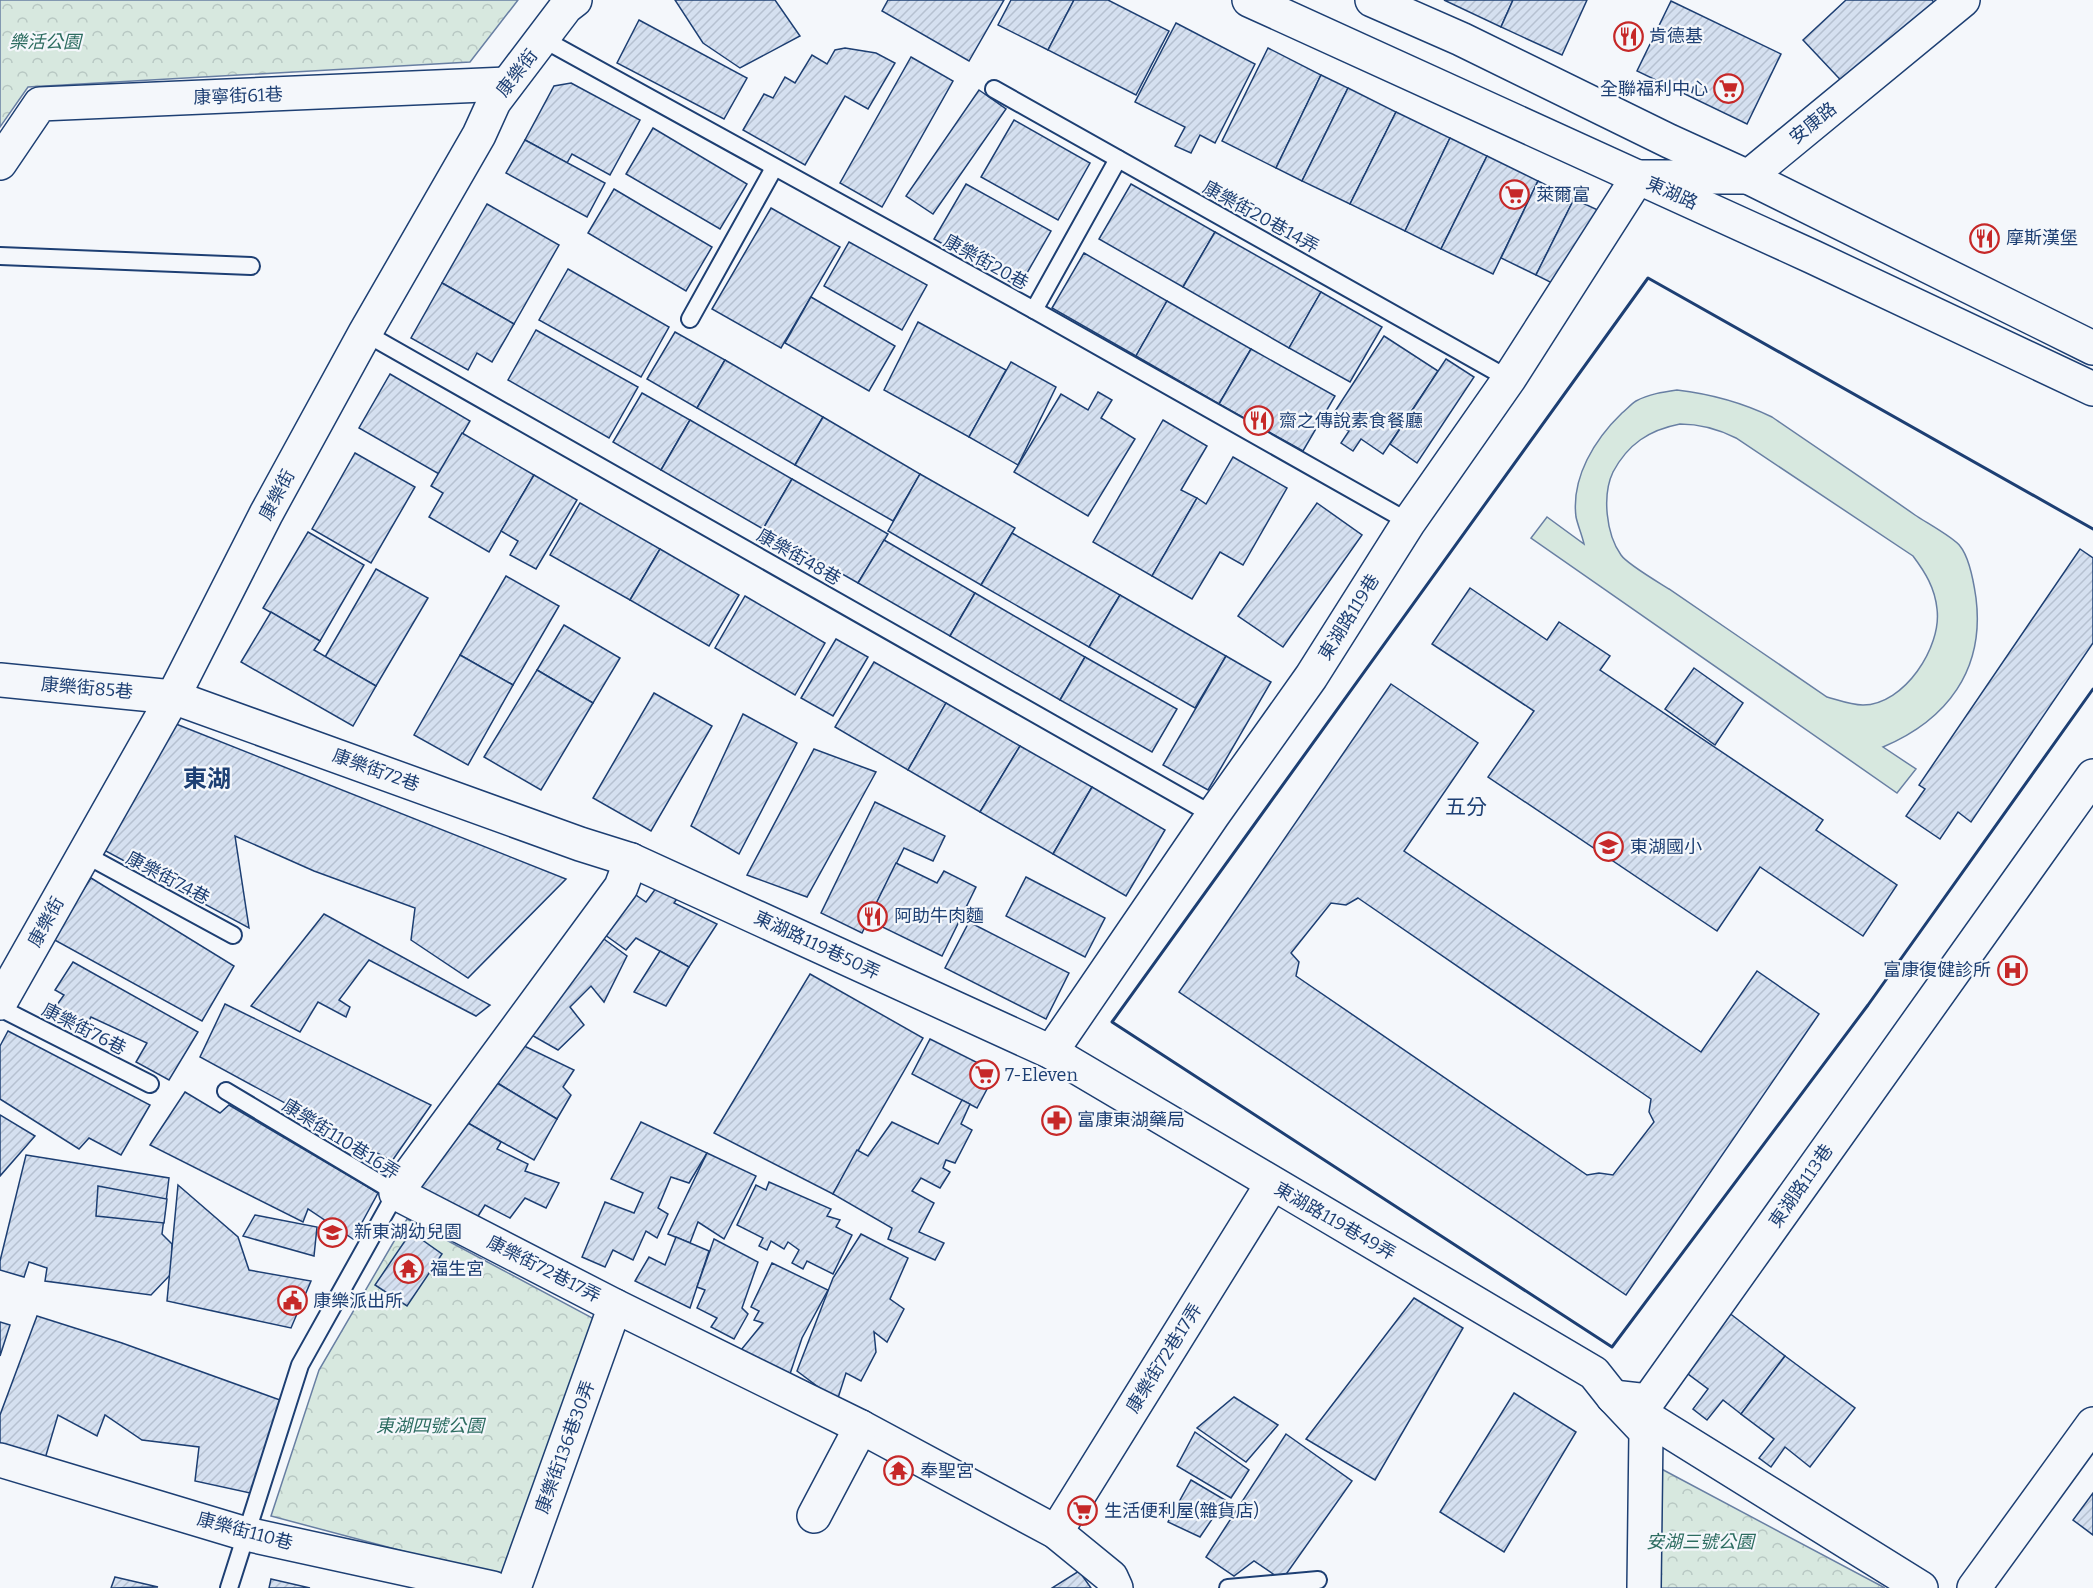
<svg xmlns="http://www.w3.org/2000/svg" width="2093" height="1588" viewBox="0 0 2093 1588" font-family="Bitter,'Noto Sans TC',serif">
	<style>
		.green { fill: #d7e8df; stroke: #687fa3; stroke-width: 1.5; fill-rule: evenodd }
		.park { fill: url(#park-crowns); stroke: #687fa3; stroke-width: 1.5 }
		.building { fill: url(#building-hatch); stroke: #1d3f73; stroke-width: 1.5; fill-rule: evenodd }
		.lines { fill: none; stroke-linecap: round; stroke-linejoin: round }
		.lane-casing { stroke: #1d3f73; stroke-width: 20 }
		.street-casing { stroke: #1d3f73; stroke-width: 36 }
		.secondary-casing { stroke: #1d3f73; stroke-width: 36 }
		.lane { stroke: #f4f7fb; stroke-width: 16 }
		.street { stroke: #f4f7fb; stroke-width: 33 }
		.secondary { stroke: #f4f7fb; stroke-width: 33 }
		.wall { stroke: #1d3f73; stroke-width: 3 }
		.labels { text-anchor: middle; stroke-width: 4.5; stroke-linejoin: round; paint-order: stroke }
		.poi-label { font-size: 18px; fill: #1d3f73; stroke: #f4f7fb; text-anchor: start }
		.park-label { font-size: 18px; font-style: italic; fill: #2c6c60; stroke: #f4f7fb }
		.street-label { font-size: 18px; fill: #1d3f73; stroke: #f4f7fb }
		.quarter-label { font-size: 21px; fill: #1d3f73; stroke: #f4f7fb }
		.district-label { font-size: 24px; font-weight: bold; fill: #1d3f73; stroke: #f4f7fb }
	</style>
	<defs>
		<pattern id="park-crowns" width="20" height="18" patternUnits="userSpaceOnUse" patternTransform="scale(1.5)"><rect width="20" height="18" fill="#d7e8df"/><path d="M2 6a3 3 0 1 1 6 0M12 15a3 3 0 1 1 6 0" fill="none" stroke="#b8c8c3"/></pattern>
		<pattern id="building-hatch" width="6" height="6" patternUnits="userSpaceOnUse" patternTransform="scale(1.5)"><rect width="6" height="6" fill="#d5e0f0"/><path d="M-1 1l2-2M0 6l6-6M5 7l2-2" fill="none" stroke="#b6c1d1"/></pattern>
	</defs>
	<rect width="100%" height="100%" fill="#f4f7fb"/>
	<path class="green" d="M1677 390C1711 394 1741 402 1772 417 1820 450 1868 482 1915 515 1925 522 1953 537 1960 546 1969 557 1974 584 1976 598 1985 670 1947 720 1883 747L1916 769 1897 793 1531 538 1547 517 1584 544C1582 535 1578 526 1576 517 1571 477 1595 439 1622 413 1627 409 1631 404 1636 401 1649 394 1663 392 1677 390ZM1680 424C1701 424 1718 429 1736 438L1913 556C1925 572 1935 588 1937 609 1942 647 1904 705 1863 705 1851 705 1838 700 1827 697 1774 661 1722 625 1669 589 1658 582 1627 564 1621 555 1606 534 1602 495 1613 472 1628 444 1649 430 1680 424Z"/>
	<g class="park">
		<polygon points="0,0 518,0 470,62 28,87 0,127"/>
		<polygon points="407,1219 598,1321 508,1579 271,1516 319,1370"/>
		<polygon points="1654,1465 1885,1588 1652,1588"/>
	</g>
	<g class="building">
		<polygon points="675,0 775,0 800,36 740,68 703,43"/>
		<polygon points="888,0 1004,0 969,61 882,11"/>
		<polygon points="1011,0 1074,0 1048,50 998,25"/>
		<polygon points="1074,0 1108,0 1169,31 1136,95 1048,50"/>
		<polygon points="1444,0 1513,0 1501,27"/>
		<polygon points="1513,0 1587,0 1562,55 1501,27"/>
		<polygon points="1846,0 1932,0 1940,9 1851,91 1803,40"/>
		<polygon points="1671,1 1781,54 1747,124 1637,71"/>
		<polygon points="639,20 747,78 724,119 617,63"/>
		<polygon points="1176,23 1255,64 1215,143 1200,135 1191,153 1175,146 1185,127 1135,102"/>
		<polygon points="845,48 876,53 895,63 868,109 845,96 805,165 743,130 764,94 773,98 785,77 795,83 812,55 827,64 835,50"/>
		<polygon points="1268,48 1321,75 1276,168 1222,141"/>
		<polygon points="911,57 953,81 882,207 840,183"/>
		<polygon points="1321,75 1348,88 1302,181 1276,168"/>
		<polygon points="571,83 640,120 610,175 572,154 567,163 525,140 554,86"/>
		<polygon points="1348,88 1396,112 1350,204 1302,181"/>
		<polygon points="979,90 1006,109 933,214 906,196"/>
		<polygon points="1396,112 1450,138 1405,231 1350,204"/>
		<polygon points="1014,120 1090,163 1058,220 981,177"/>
		<polygon points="653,128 747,184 720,229 626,174"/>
		<polygon points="1450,138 1487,156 1441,249 1405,231"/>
		<polygon points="525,140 605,183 587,217 506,173"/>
		<polygon points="1487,156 1538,181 1493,274 1441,249"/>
		<polygon points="1538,181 1574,199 1536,275 1501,258"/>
		<polygon points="966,184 1051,231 1019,287 934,239"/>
		<polygon points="1131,184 1215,232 1183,287 1099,239"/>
		<polygon points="614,189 712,247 686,291 588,233"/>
		<polygon points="1574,199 1600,211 1562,288 1536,275"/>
		<polygon points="487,204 559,245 514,324 442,283"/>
		<polygon points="771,208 840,247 781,348 712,309"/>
		<polygon points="1215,232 1321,292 1289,348 1183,287"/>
		<polygon points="849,242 927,285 902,330 824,286"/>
		<polygon points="1084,253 1167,301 1136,356 1052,308"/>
		<polygon points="568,269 669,327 641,377 539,320"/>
		<polygon points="442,283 514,324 492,362 477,353 468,370 411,338"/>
		<polygon points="1321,292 1382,327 1350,382 1289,348"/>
		<polygon points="811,297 895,346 869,391 785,343"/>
		<polygon points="1167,301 1251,349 1219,404 1136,356"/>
		<polygon points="918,322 1006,370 969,437 884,390"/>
		<polygon points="536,330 638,387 609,438 508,380"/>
		<polygon points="675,332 725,360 697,408 647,379"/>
		<polygon points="1384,336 1438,371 1383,454 1361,439 1353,451 1341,443 1349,431 1330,419"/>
		<polygon points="1251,349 1335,396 1303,451 1219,404"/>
		<polygon points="1446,359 1474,377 1417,463 1390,444"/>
		<polygon points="725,360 823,417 795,465 697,408"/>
		<polygon points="1011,362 1056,387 1018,465 969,437"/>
		<polygon points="390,374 470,421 439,474 359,428"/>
		<polygon points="1098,392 1112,400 1101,418 1135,439 1088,516 1014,472 1061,394 1088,410"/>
		<polygon points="642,393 690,420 661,470 613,442"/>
		<polygon points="823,417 920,474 893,521 795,465"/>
		<polygon points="690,420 792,479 763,529 661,470"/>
		<polygon points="1163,420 1207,446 1181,490 1197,498 1152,576 1093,542"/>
		<polygon points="462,433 534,475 489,552 429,517 443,493 431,486"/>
		<polygon points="355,453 415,487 371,563 312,529"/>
		<polygon points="1233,457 1287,488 1243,565 1220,552 1192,599 1152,576 1197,498 1206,504"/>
		<polygon points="920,474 1015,528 981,585 888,531"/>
		<polygon points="534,475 577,500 536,569 510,555 518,541 501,531"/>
		<polygon points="792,479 888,534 858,583 763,529"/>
		<polygon points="580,503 660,549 630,600 550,555"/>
		<polygon points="1317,503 1362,535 1283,647 1238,616"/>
		<polygon points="308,532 364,565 320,641 263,608"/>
		<polygon points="1012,533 1120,595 1089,647 981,585"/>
		<polygon points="884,540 975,593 950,636 858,583"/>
		<polygon points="660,549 739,595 709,646 630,600"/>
		<polygon points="2080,549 2093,558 2093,643 1971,822 1958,812 1940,839 1906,816 1925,789 1919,785"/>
		<polygon points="376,569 428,598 376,686 325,657"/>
		<polygon points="506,576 559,606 513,685 460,655"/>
		<polygon points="1470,588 1547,640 1559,622 1610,656 1600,670 1823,820 1816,830 1897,885 1863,936 1760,867 1717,931 1488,777 1534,711 1432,644"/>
		<polygon points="975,593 1085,657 1060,700 950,636"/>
		<polygon points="1120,595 1226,656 1195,708 1089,647"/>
		<polygon points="745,596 825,643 795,695 715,648"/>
		<polygon points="271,612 320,641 314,650 376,686 353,726 241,662"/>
		<polygon points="564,625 620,658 593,703 537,670"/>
		<polygon points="836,639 868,657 833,716 801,698"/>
		<polygon points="460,655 513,685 468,765 414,735"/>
		<polygon points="1226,656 1271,682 1208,790 1163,765"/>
		<polygon points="1085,657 1177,709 1152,752 1060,700"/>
		<polygon points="874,662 946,703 908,770 835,727"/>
		<polygon points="1694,668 1743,703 1715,745 1665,709"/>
		<polygon points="537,670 593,703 541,790 484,757"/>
		<path d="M1391 684 1478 743 1404 851 1701 1052 1757 971 1819 1014 1626 1295 1179 992ZM1358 898 1651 1099 1649 1112 1654 1122 1613 1175 1599 1173 1587 1175 1296 976 1299 962 1291 953 1331 903 1346 905Z"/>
		<polygon points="654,693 712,726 651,831 593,798"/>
		<polygon points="946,703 1020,746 980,812 908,770"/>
		<polygon points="743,714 797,743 739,854 691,826"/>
		<polygon points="171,722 566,879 468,978 411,940 415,908 314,871 235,836 249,928 102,849"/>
		<polygon points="1020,746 1092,787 1053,854 980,812"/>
		<polygon points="814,749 876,772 807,897 747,875"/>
		<polygon points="1092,787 1165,830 1126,896 1053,854"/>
		<polygon points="875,802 945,836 933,861 904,848 862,933 821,913"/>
		<polygon points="896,863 937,883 944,871 976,887 942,956 868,920"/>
		<polygon points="1026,877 1105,918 1085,957 1006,916"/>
		<polygon points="91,878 234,966 202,1021 51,938"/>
		<polygon points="662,880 683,890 674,903 717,924 689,967 636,938 626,950 594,927 630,891 646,902"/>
		<polygon points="324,914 490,1005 476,1016 369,960 339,1000 350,1007 346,1017 318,1002 300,1032 251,1006"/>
		<polygon points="969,922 1069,973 1046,1019 945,968"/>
		<polygon points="593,931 627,956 604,1002 591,986 570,1007 584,1025 558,1050 521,1029"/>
		<polygon points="660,951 689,967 666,1006 634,992"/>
		<polygon points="73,962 198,1032 169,1080 136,1062 147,1043 91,1017 82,1034 49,1016 64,995 55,990"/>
		<polygon points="810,974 923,1038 833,1194 714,1133"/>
		<polygon points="225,1004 431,1105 392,1161 200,1057"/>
		<polygon points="8,1031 150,1105 121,1155 89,1138 79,1149 0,1099 0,1046"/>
		<polygon points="930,1039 996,1072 977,1108 912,1074"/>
		<polygon points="518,1043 574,1070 563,1087 571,1095 557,1119 491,1079"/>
		<polygon points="497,1083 557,1119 534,1160 457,1117 482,1086 491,1093"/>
		<polygon points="185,1092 220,1113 229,1105 378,1193 353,1239 308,1209 303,1222 150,1145"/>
		<polygon points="962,1100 970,1104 961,1124 972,1130 955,1163 946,1160 943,1168 950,1172 940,1188 921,1178 912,1191 934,1203 919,1232 944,1243 935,1260 888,1239 892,1228 833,1194 857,1150 868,1156 892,1122 938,1144"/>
		<polygon points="0,1115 35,1136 0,1176"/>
		<polygon points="641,1122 707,1153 689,1183 671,1177 658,1208 668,1214 657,1238 646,1231 633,1260 613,1250 605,1267 582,1257 605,1202 634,1213 643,1193 611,1179"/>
		<polygon points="468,1123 501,1142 497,1149 528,1164 525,1171 559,1183 546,1208 525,1198 510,1218 485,1205 475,1221 419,1187"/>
		<polygon points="707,1153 756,1176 724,1239 698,1222 690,1243 668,1234"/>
		<polygon points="26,1155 169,1178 162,1234 172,1244 172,1273 151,1295 45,1281 47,1268 29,1262 24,1277 0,1270 0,1261"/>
		<polygon points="769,1182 831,1209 827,1216 840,1220 836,1227 852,1235 833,1274 807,1261 803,1269 792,1263 799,1250 788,1242 784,1249 771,1241 767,1250 759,1246 763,1238 737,1225 756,1185 766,1190"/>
		<polygon points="178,1185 238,1237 249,1270 311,1281 291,1328 167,1301"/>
		<polygon points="98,1186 167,1199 164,1223 96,1216"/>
		<polygon points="255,1215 317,1227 314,1256 243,1236"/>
		<polygon points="411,1232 442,1254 407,1306 375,1285"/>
		<polygon points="861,1234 908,1258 890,1299 904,1309 887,1342 874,1332 876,1352 861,1381 846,1373 837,1401 797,1371 833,1278"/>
		<polygon points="676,1237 709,1251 690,1308 635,1281 649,1257 665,1265"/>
		<polygon points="714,1239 758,1262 742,1308 748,1314 734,1339 711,1327 717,1318 697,1308 705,1290 697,1287"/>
		<polygon points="772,1263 828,1290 802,1338 789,1377 741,1350 763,1323 754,1320 759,1311 751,1307"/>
		<polygon points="1414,1298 1463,1328 1375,1480 1306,1439"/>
		<polygon points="1728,1312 1785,1356 1741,1414 1723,1400 1707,1420 1693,1409 1708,1389 1684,1371"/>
		<polygon points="37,1316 122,1343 280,1400 259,1495 195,1481 199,1447 142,1440 105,1415 97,1436 58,1415 44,1462 0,1450 0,1415"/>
		<polygon points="0,1322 10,1325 0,1356"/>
		<polygon points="1785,1356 1855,1408 1810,1467 1785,1447 1771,1467 1759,1458 1774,1439 1741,1414"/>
		<polygon points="1514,1393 1576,1432 1504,1552 1440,1512"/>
		<polygon points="1234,1397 1278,1425 1246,1462 1197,1428"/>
		<polygon points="1195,1432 1249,1470 1231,1498 1177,1466"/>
		<polygon points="1286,1434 1352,1481 1282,1580 1254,1561 1234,1576 1206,1557"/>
		<polygon points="1191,1480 1225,1500 1200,1537 1168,1522"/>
		<polygon points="2093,1493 2093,1535 2073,1520"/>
		<polygon points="1079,1571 1091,1588 1052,1588"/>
		<polygon points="115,1577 158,1587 111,1588"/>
		<polygon points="271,1579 310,1588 269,1588"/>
	</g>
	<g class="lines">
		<defs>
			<g id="lane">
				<polyline points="543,39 1034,310 1409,522"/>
				<polyline points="994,89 1509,379"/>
				<polyline points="0,256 251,266"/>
				<polyline points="1034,310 1118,159"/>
				<polyline points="690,319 774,168"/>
				<polyline points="365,333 1213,815"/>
				<polyline points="84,854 233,935"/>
				<polyline points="0,1008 150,1084"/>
				<polyline points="226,1091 396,1193 300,1365 229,1588"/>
				<polyline points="1228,1588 1318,1580"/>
			</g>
			<g id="street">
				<polyline points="0,163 40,104 507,84"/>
				<polyline points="0,680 173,697 580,844 631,860 1051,1052 1594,1373 1613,1397 1646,1432 1644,1588"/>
				<polyline points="631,860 621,887 396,1193 615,1306 861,1427 1056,1532 1111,1577 1116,1588"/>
				<polyline points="1051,1052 1213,815 1311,677 1409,522 1509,379 1638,177 1748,177 1963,0"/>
				<polyline points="1613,1397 1648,1401 2093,776"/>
				<polyline points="1630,1407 1921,1588"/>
				<polyline points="0,1460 246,1534 493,1588"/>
				<polyline points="814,1516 861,1427"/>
				<polyline points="1056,1532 1272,1184"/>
				<polyline points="514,1588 615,1306"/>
				<polyline points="1974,1588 2093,1424"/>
			</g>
			<g id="secondary">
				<polyline points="1249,0 1813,257 2093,389"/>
				<polyline points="1372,0 1461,39 1669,141 1748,177 2093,348"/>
				<polyline points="0,1003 173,697 266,514 365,333 479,135 494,102 566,7 575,0"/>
			</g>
		</defs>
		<use href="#lane" class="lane-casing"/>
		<use href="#street" class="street-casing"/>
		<use href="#secondary" class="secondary-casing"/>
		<use href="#lane" class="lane"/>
		<use href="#street" class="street"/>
		<use href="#secondary" class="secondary"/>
		<polyline class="wall" points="2093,529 1648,278 1112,1022 1612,1347 1868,1005 2093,689"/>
	</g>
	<defs>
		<symbol id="restaurant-ring" viewBox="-11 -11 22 22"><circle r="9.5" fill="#f4f7fb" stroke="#c62828" stroke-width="1.5"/><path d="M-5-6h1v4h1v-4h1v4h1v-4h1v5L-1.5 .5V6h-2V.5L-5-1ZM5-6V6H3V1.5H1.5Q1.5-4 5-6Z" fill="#c62828"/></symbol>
		<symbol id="supermarket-ring" viewBox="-11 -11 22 22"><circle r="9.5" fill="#f4f7fb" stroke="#c62828" stroke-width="1.5"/><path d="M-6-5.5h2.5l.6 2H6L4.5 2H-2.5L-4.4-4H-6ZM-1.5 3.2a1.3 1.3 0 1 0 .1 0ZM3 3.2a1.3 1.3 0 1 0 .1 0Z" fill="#c62828"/></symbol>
		<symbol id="school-ring" viewBox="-11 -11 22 22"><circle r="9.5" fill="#f4f7fb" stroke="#c62828" stroke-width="1.5"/><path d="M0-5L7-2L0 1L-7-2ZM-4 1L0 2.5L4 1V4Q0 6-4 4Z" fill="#c62828"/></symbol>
		<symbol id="hospital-ring" viewBox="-11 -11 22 22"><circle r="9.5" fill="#f4f7fb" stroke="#c62828" stroke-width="1.5"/><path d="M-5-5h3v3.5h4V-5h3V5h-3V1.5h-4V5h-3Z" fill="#c62828"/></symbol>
		<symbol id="pharmacy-ring" viewBox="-11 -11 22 22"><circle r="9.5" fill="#f4f7fb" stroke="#c62828" stroke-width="1.5"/><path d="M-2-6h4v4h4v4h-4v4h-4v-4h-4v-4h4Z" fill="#c62828"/></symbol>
		<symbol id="temple-ring" viewBox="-11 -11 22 22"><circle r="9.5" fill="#f4f7fb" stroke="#c62828" stroke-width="1.5"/><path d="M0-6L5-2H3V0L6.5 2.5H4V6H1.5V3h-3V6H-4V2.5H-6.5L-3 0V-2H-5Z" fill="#c62828"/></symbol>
		<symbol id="civic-ring" viewBox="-11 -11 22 22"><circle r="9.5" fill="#f4f7fb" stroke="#c62828" stroke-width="1.5"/><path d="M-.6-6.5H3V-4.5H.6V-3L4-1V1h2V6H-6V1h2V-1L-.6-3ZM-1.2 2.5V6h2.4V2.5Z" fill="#c62828"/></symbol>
	</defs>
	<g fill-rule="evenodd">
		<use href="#restaurant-ring" x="1612" y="20" width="33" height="33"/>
		<use href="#supermarket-ring" x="1712" y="72" width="33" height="33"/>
		<use href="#supermarket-ring" x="1498" y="178" width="33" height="33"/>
		<use href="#restaurant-ring" x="1968" y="222" width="33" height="33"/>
		<use href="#restaurant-ring" x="1242" y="404" width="33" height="33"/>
		<use href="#school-ring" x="1592" y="830" width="33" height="33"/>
		<use href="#restaurant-ring" x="856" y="900" width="33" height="33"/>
		<use href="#hospital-ring" x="1996" y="954" width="33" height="33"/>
		<use href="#supermarket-ring" x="968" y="1058" width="33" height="33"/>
		<use href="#pharmacy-ring" x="1040" y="1104" width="33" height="33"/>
		<use href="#school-ring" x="316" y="1216" width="33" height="33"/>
		<use href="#temple-ring" x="392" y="1252" width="33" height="33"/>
		<use href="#civic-ring" x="276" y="1284" width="33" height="33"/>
		<use href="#temple-ring" x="882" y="1454" width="33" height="33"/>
		<use href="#supermarket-ring" x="1066" y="1494" width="33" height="33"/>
	</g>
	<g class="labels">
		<g class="poi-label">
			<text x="1649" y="42">肯德基</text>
			<text x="1708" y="95" text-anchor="end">全聯福利中心</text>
			<text x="1536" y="201">萊爾富</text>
			<text x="2006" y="244">摩斯漢堡</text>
			<text x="1279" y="427">齋之傳說素食餐廳</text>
			<text x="1630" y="853">東湖國小</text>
			<text x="894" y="922">阿助牛肉麵</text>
			<text x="1991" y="976" text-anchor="end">富康復健診所</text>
			<text x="1005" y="1081">7-Eleven</text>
			<text x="1077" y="1126">富康東湖藥局</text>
			<text x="354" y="1238">新東湖幼兒園</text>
			<text x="430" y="1275">福生宮</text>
			<text x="313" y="1307">康樂派出所</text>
			<text x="920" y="1477">奉聖宮</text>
			<text x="1104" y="1517">生活便利屋(雜貨店)</text>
		</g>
		<g class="park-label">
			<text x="45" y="48">樂活公園</text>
			<text x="430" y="1432">東湖四號公園</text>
			<text x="1700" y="1548">安湖三號公園</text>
		</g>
		<g class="street-label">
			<text transform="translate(517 73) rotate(-52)" y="6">康樂街</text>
			<text transform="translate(238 96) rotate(-2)" y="6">康寧街61巷</text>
			<text transform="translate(1813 123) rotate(-39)" y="6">安康路</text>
			<text transform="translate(1672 193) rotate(24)" y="6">東湖路</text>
			<text transform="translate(1261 217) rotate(29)" y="6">康樂街20巷14弄</text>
			<text transform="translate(986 262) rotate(29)" y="6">康樂街20巷</text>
			<text transform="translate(277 495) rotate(-62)" y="6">康樂街</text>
			<text transform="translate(799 557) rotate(30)" y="6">康樂街48巷</text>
			<text transform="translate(1349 617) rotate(-58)" y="6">東湖路119巷</text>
			<text transform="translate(87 688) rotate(5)" y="6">康樂街85巷</text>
			<text transform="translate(376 770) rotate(20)" y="6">康樂街72巷</text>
			<text transform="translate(168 878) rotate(28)" y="6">康樂街74巷</text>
			<text transform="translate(46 922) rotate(-61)" y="6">康樂街</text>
			<text transform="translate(817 945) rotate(25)" y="6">東湖路119巷50弄</text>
			<text transform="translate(84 1029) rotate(27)" y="6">康樂街76巷</text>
			<text transform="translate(341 1139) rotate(32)" y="6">康樂街110巷16弄</text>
			<text transform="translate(1801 1186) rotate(-55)" y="6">東湖路113巷</text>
			<text transform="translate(1335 1221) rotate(30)" y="6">東湖路119巷49弄</text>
			<text transform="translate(544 1269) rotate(27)" y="6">康樂街72巷17弄</text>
			<text transform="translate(1164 1358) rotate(-58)" y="6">康樂街72巷17弄</text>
			<text transform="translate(565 1447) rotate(-70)" y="6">康樂街136巷30弄</text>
			<text transform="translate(245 1531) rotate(15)" y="6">康樂街110巷</text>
		</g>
		<g class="quarter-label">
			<text x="1466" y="814">五分</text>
		</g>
		<g class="district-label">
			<text x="207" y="787">東湖</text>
		</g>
	</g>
</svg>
